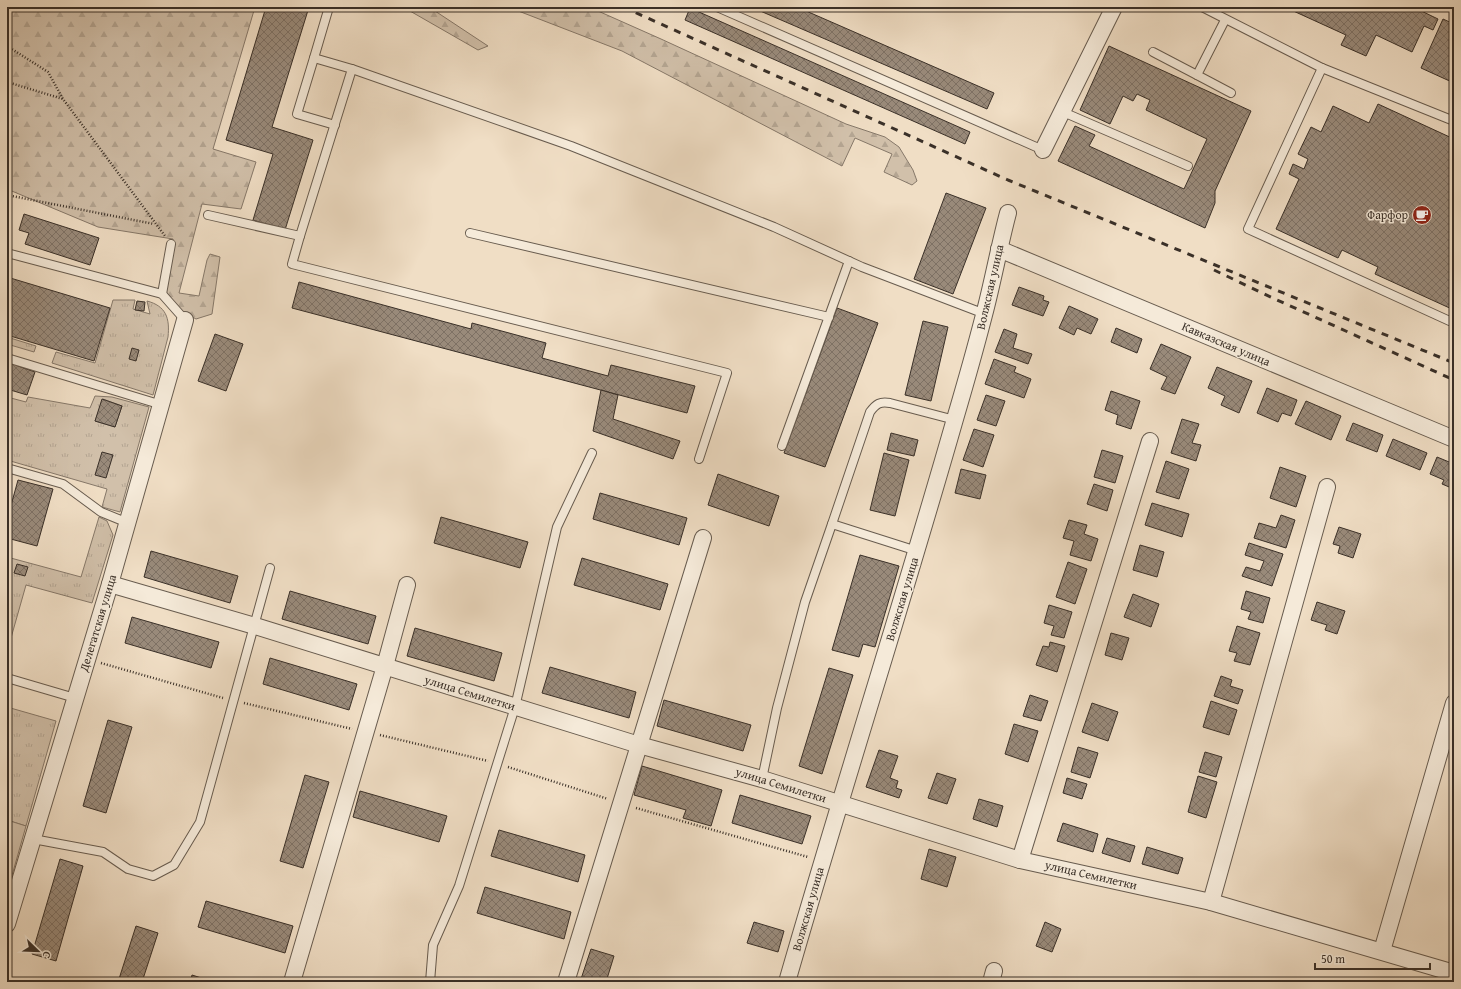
<svg xmlns="http://www.w3.org/2000/svg" width="1461" height="989" viewBox="0 0 1461 989" font-family="'Gentium Book Plus',serif">
	<style>
		.grass { fill: url(#grass-tufts); stroke: #867869; fill-rule: evenodd }
		.forest { fill: url(#forest-firs); stroke: #867869 }
		.park { fill: #d1c0aa; stroke: #867869 }
		.building { fill: url(#building-cross-hatch); stroke: #3a3028 }
		.lines { fill: none; stroke-linecap: round; stroke-linejoin: round }
		.lane-casing { stroke: #685c4f; stroke-width: 10 }
		.street-casing { stroke: #685c4f; stroke-width: 18 }
		.path { stroke: #3a3028; stroke-width: 2.5; stroke-dasharray: 1 2; stroke-linecap: butt }
		.lane { stroke: #f5ead9; stroke-width: 8 }
		.street { stroke: #f5ead9; stroke-width: 16 }
		.rail { stroke: #3a3028; stroke-width: 3; stroke-dasharray: 7 7; stroke-linecap: butt }
		.labels { text-anchor: middle; stroke-width: 3; stroke-linejoin: round; paint-order: stroke }
		.poi-label { font-size: 12px; fill: #3a3028; stroke: #f5ead9; text-anchor: end }
		.street-label { font-size: 12px; fill: #3a3028; stroke: #f5ead9 }
	</style>
	<defs>
		<pattern id="grass-tufts" width="24" height="20" patternUnits="userSpaceOnUse"><rect width="24" height="20" fill="#d1c0aa"/><path d="M3 7l-1-3M5 7V3M7 7l1-3M15 17l-1-3M17 17v-4M19 17l1-3" fill="none" stroke="#b4a592"/></pattern>
		<pattern id="forest-firs" width="22" height="20" patternUnits="userSpaceOnUse"><rect width="22" height="20" fill="#d1c0aa"/><path d="M5 1l3.5 6h-7zM16 11l3.5 6h-7z" fill="#b4a592"/></pattern>
		<pattern id="building-cross-hatch" width="8" height="8" patternUnits="userSpaceOnUse"><rect width="8" height="8" fill="#998a7a"/><path d="M0 0l8 8M0 8l8-8" fill="none" stroke="#7e7164"/></pattern>
	</defs>
	<rect width="100%" height="100%" fill="#f0dec5"/>
	<filter id="stains"><feTurbulence type="fractalNoise" baseFrequency=".005" numOctaves="4"/><feColorMatrix values="0 0 0 0 .2 0 0 0 0 .09 0 0 0 0 .02 0 0 0 .5 -.17"/></filter>
	<radialGradient id="worn" r=".72"><stop offset=".6" stop-color="#630" stop-opacity="0"/><stop offset="1" stop-color="#630" stop-opacity=".3"/></radialGradient>
	<g class="grass">
		<path d="M113 300H135L133 309 150 314 147 301C166 306 170 318 168 337L153 395 52 363 56 352 95 363Z"/>
		<polygon points="7,337 36,346 34,352 7,344"/>
		<path d="M95 396 112 397 149 407 120 512 102 507 107 489 7 460V397L26 402 28 397 90 408ZM103 399 122 406 115 427 95 421Z"/>
		<polygon points="99,517 107,521 113,535 92,603 26,585 7,652 7,557 81,577"/>
		<polygon points="7,707 56,721 26,826 7,820"/>
	</g>
	<g class="forest">
		<polygon points="7,7 255,7 213,149 256,162 241,209 202,204 179,293 199,296 207,260 210,254 220,257 212,314 196,319 182,311 166,292 173,239 98,227 7,189"/>
		<polygon points="403,7 429,7 488,46 478,50"/>
		<polygon points="508,7 589,7 661,39 846,124 885,137 899,147 913,170 917,181 912,185 884,172 892,154 855,138 842,166 622,51"/>
	</g>
	<polygon class="park" points="7,820 26,826 7,893"/>
	<g class="building">
		<polygon points="266,7 309,7 272,127 313,140 285,230 253,220 273,154 226,140"/>
		<polygon points="751,7 797,7 994,93 987,109"/>
		<polygon points="1290,7 1413,7 1438,19 1433,30 1424,26 1412,52 1376,35 1366,56 1341,45 1346,35 1289,9"/>
		<polygon points="690,8 970,132 965,144 685,20"/>
		<polygon points="1443,19 1454,24 1454,83 1421,68"/>
		<polygon points="1109,46 1251,111 1215,191 1215,203 1205,228 1058,161 1075,126 1095,135 1089,146 1184,189 1207,139 1146,110 1150,100 1137,94 1133,101 1123,96 1110,124 1080,110"/>
		<polygon points="1378,104 1454,139 1454,310 1375,274 1378,267 1342,250 1338,258 1276,229 1299,179 1289,174 1293,164 1304,169 1308,159 1298,154 1311,127 1321,132 1333,106 1369,123"/>
		<polygon points="946,193 986,208 953,294 914,279"/>
		<polygon points="24,214 99,238 90,265 25,244 29,233 19,230"/>
		<polygon points="7,277 110,308 94,361 7,335"/>
		<polygon points="299,282 471,329 472,323 546,343 542,358 608,376 611,365 695,386 687,413 292,308"/>
		<polygon points="1019,287 1044,296 1043,300 1049,302 1043,316 1012,305"/>
		<polygon points="137,301 145,302 144,311 135,310"/>
		<polygon points="1069,306 1098,319 1091,334 1077,328 1074,335 1059,328"/>
		<polygon points="837,308 878,323 825,467 784,453"/>
		<polygon points="923,321 948,327 931,401 905,395"/>
		<polygon points="1116,328 1142,339 1137,353 1111,342"/>
		<polygon points="1004,329 1017,334 1013,348 1032,354 1028,364 995,352"/>
		<polygon points="215,334 243,344 226,391 198,381"/>
		<polygon points="1161,344 1191,357 1175,394 1161,389 1167,377 1150,369"/>
		<polygon points="132,348 139,350 136,361 129,359"/>
		<polygon points="10,359 19,362 18,366 35,372 27,395 7,389 7,363 9,363"/>
		<polygon points="994,359 1016,367 1014,372 1031,379 1024,398 985,384"/>
		<polygon points="1217,367 1252,381 1239,413 1221,405 1225,396 1208,388"/>
		<polygon points="1267,388 1297,400 1291,416 1282,413 1278,422 1257,413"/>
		<polygon points="601,390 618,395 613,419 680,441 673,459 593,431"/>
		<polygon points="1111,391 1140,401 1131,429 1116,424 1118,415 1105,410"/>
		<polygon points="986,395 1005,401 996,426 977,420"/>
		<polygon points="102,399 122,406 115,427 95,421"/>
		<polygon points="1306,401 1341,416 1331,440 1295,424"/>
		<polygon points="1182,419 1199,424 1192,443 1201,445 1196,461 1171,453"/>
		<polygon points="1353,423 1383,435 1377,452 1346,440"/>
		<polygon points="974,429 994,435 983,467 963,460"/>
		<polygon points="891,433 918,440 914,456 887,450"/>
		<polygon points="1393,439 1427,453 1420,470 1386,456"/>
		<polygon points="1102,450 1123,456 1115,483 1094,477"/>
		<polygon points="102,452 113,455 106,478 95,475"/>
		<polygon points="884,453 909,460 895,516 870,510"/>
		<polygon points="1437,457 1454,464 1454,489 1442,484 1444,480 1430,474"/>
		<polygon points="1166,461 1189,469 1179,499 1156,492"/>
		<polygon points="1280,467 1306,476 1296,507 1270,498"/>
		<polygon points="961,469 986,475 980,499 955,493"/>
		<polygon points="718,474 779,496 769,526 708,505"/>
		<polygon points="18,480 53,489 37,546 7,538 7,520"/>
		<polygon points="1094,484 1113,490 1107,511 1087,504"/>
		<polygon points="600,493 687,518 679,545 593,519"/>
		<polygon points="1152,503 1189,514 1182,537 1145,525"/>
		<polygon points="1281,515 1295,520 1286,548 1254,538 1259,523 1276,528"/>
		<polygon points="441,517 528,542 520,568 434,543"/>
		<polygon points="1069,520 1087,525 1084,534 1098,539 1091,561 1070,555 1074,541 1063,538"/>
		<polygon points="1339,527 1361,534 1353,558 1338,553 1340,546 1333,544"/>
		<polygon points="1249,543 1283,554 1272,586 1242,576 1246,567 1260,571 1264,561 1245,555"/>
		<polygon points="1140,545 1164,552 1157,577 1133,570"/>
		<polygon points="151,551 238,576 230,603 144,577"/>
		<polygon points="860,555 899,566 875,647 863,644 859,657 832,650"/>
		<polygon points="582,558 668,584 660,610 574,585"/>
		<polygon points="1068,562 1087,569 1075,604 1056,597"/>
		<polygon points="17,564 28,567 25,576 14,573"/>
		<polygon points="290,591 376,616 368,644 282,619"/>
		<polygon points="1246,591 1270,598 1263,623 1248,619 1251,612 1241,609"/>
		<polygon points="1133,594 1159,604 1151,627 1124,617"/>
		<polygon points="1317,602 1345,611 1337,634 1325,630 1327,625 1311,620"/>
		<polygon points="1049,605 1072,612 1064,638 1051,635 1054,626 1044,623"/>
		<polygon points="132,617 219,642 211,668 125,643"/>
		<polygon points="1237,626 1260,633 1250,665 1234,661 1237,653 1229,651"/>
		<polygon points="415,628 502,653 494,681 407,656"/>
		<polygon points="1111,633 1129,638 1122,660 1105,655"/>
		<polygon points="1050,642 1065,646 1057,672 1036,665 1043,646 1049,647"/>
		<polygon points="270,658 357,684 349,710 263,684"/>
		<polygon points="550,667 636,692 629,718 542,693"/>
		<polygon points="829,668 853,675 822,774 799,766"/>
		<polygon points="1221,676 1232,680 1230,686 1243,690 1238,704 1214,696"/>
		<polygon points="1030,695 1048,701 1041,721 1023,716"/>
		<polygon points="664,700 751,725 743,751 657,726"/>
		<polygon points="1211,701 1237,710 1229,735 1203,727"/>
		<polygon points="1092,703 1118,712 1108,741 1082,732"/>
		<polygon points="108,720 132,727 106,813 83,806"/>
		<polygon points="1014,724 1038,731 1028,762 1005,754"/>
		<polygon points="1078,747 1098,753 1090,778 1071,772"/>
		<polygon points="879,750 898,756 890,778 898,781 896,788 902,790 899,798 866,787"/>
		<polygon points="1205,752 1222,757 1216,777 1199,772"/>
		<polygon points="642,766 722,790 711,826 683,818 686,810 634,795"/>
		<polygon points="937,773 956,779 947,804 928,798"/>
		<polygon points="305,775 329,782 303,868 280,861"/>
		<polygon points="1198,776 1217,782 1206,818 1188,812"/>
		<polygon points="1067,778 1087,784 1082,799 1063,793"/>
		<polygon points="360,791 447,816 439,842 353,817"/>
		<polygon points="740,795 811,816 802,844 732,823"/>
		<polygon points="979,799 1003,806 997,827 973,819"/>
		<polygon points="1063,823 1098,834 1093,852 1057,841"/>
		<polygon points="499,830 585,855 578,882 491,856"/>
		<polygon points="1107,838 1135,846 1130,862 1102,853"/>
		<polygon points="1147,847 1183,858 1178,874 1142,864"/>
		<polygon points="929,849 956,857 947,887 921,879"/>
		<polygon points="60,859 83,866 56,961 32,954"/>
		<polygon points="485,887 571,912 564,939 477,913"/>
		<polygon points="206,901 293,926 285,953 198,927"/>
		<polygon points="754,922 784,931 778,952 747,943"/>
		<polygon points="1045,922 1061,929 1052,952 1036,946"/>
		<polygon points="136,926 158,933 142,982 118,982"/>
		<polygon points="591,949 614,956 606,982 580,982"/>
		<polygon points="192,975 214,982 190,982"/>
	</g>
	<g class="lines">
		<defs>
			<g id="lane">
				<polyline points="329,7 314,58 352,69 571,146 774,227 862,267 985,314"/>
				<polyline points="717,7 1043,150"/>
				<polyline points="1202,7 1322,68 1454,121"/>
				<polyline points="1225,20 1197,75 1231,93"/>
				<polyline points="1153,52 1197,75"/>
				<polyline points="314,58 297,114 335,125"/>
				<polyline points="1322,68 1248,229 1454,323"/>
				<polyline points="1063,112 1188,166"/>
				<polyline points="208,215 300,236 352,69"/>
				<polyline points="470,233 829,317"/>
				<polyline points="300,236 292,264 727,373 699,459"/>
				<polyline points="7,253 162,294 185,320"/>
				<polyline points="162,294 171,244"/>
				<polyline points="7,358 162,405"/>
				<polyline points="782,446 849,261"/>
				<polyline points="7,468 63,484 101,512 128,523"/>
				<path d="M832 524 870 412C876 404 880 401 890 403L955 420"/>
				<polyline points="7,678 75,698"/>
				<polyline points="762,779 777,708 805,602 832,524 917,551"/>
				<polyline points="33,839 103,852 128,869 153,876 174,865 200,822 270,568"/>
				<polyline points="430,982 433,945 459,886 515,707 557,527 592,453"/>
			</g>
			<g id="street">
				<polyline points="1043,150 1114,7"/>
				<polyline points="999,249 1454,439"/>
				<polyline points="110,584 255,626 639,745 762,779 1020,860 1211,902 1454,973"/>
				<polyline points="1020,860 1150,441"/>
				<polyline points="1211,902 1327,487"/>
				<polyline points="7,924 110,584 185,320"/>
				<polyline points="1382,951 1454,703"/>
				<polyline points="292,982 385,666 407,585"/>
				<polyline points="566,982 703,538"/>
				<path d="M787 982C841 794 901 608 955 419 965 385 975 350 984 315 993 281 999 247 1008 213"/>
				<polyline points="991,982 994,971"/>
			</g>
		</defs>
		<use href="#lane" class="lane-casing"/>
		<use href="#street" class="street-casing"/>
		<g class="path">
			<polyline points="7,46 48,72 63,99"/>
			<polyline points="7,82 63,99 165,236"/>
			<polyline points="7,195 154,224"/>
			<polyline points="101,663 223,698"/>
			<polyline points="244,703 352,729"/>
			<polyline points="380,735 488,761"/>
			<polyline points="508,767 608,799"/>
			<polyline points="636,808 808,857"/>
		</g>
		<use href="#lane" class="lane"/>
		<use href="#street" class="street"/>
		<g class="rail">
			<polyline points="623,7 1008,180 1454,363"/>
			<polyline points="1214,270 1275,299 1454,380"/>
		</g>
	</g>
	<defs>
		<symbol id="cafe-disc" viewBox="-11 -11 22 22"><circle r="9.5" fill="#8f2418" stroke="#f5ead9"/><path d="M-5.5-4.5H6V0H3Q3 3.5 0 3.5H-2.5Q-5.5 3.5-5.5 0ZM3-3.2v2h1.7v-2ZM-6 4.5H4V6H-6Z" fill="#fff"/></symbol>
	</defs>
	<g fill-rule="evenodd">
		<use href="#cafe-disc" x="1411" y="204" width="22" height="22"/>
	</g>
	<g class="labels">
		<g class="poi-label">
			<text x="1408" y="219">Фарфор</text>
		</g>
		<g class="street-label">
			<text transform="translate(990 287) rotate(-77)" y="4">Волжская улица</text>
			<text transform="translate(1226 344) rotate(23)" y="4">Кавказская улица</text>
			<text transform="translate(902 599) rotate(-73)" y="4">Волжская улица</text>
			<text transform="translate(98 623) rotate(-73)" y="4">Делегатская улица</text>
			<text transform="translate(470 693) rotate(17)" y="4">улица Семилетки</text>
			<text transform="translate(781 785) rotate(17)" y="4">улица Семилетки</text>
			<text transform="translate(1091 875) rotate(13)" y="4">улица Семилетки</text>
			<text transform="translate(808 909) rotate(-74)" y="4">Волжская улица</text>
		</g>
	</g>
	<rect width="1461" height="989" fill="none" stroke="#f0dec5" stroke-width="24"/>
	<rect x="8" y="8" width="1445" height="973" fill="none" stroke="#3a3028" stroke-width="2"/>
	<rect x="12" y="12" width="1437" height="965" fill="none" stroke="#3a3028"/>
	<g transform="translate(38 951) rotate(113)" stroke="#f5ead9" stroke-width="3" paint-order="stroke">
	<path d="M0-3L7 15L0 10L-7 15Z" fill="#3a3028"/>
	<text y="-6" font-size="11" font-weight="bold" text-anchor="middle" fill="#3a3028">С</text>
	</g>
	<path d="M1315 963v6h115v-6" fill="none" stroke="#3a3028" stroke-width="2"/>
	<text x="1321" y="963" font-size="12" fill="#3a3028" stroke="#f5ead9" stroke-width="3" paint-order="stroke">50 m</text>
	<rect width="100%" height="100%" filter="url(#stains)"/>
	<rect width="100%" height="100%" fill="url(#worn)"/>
</svg>
